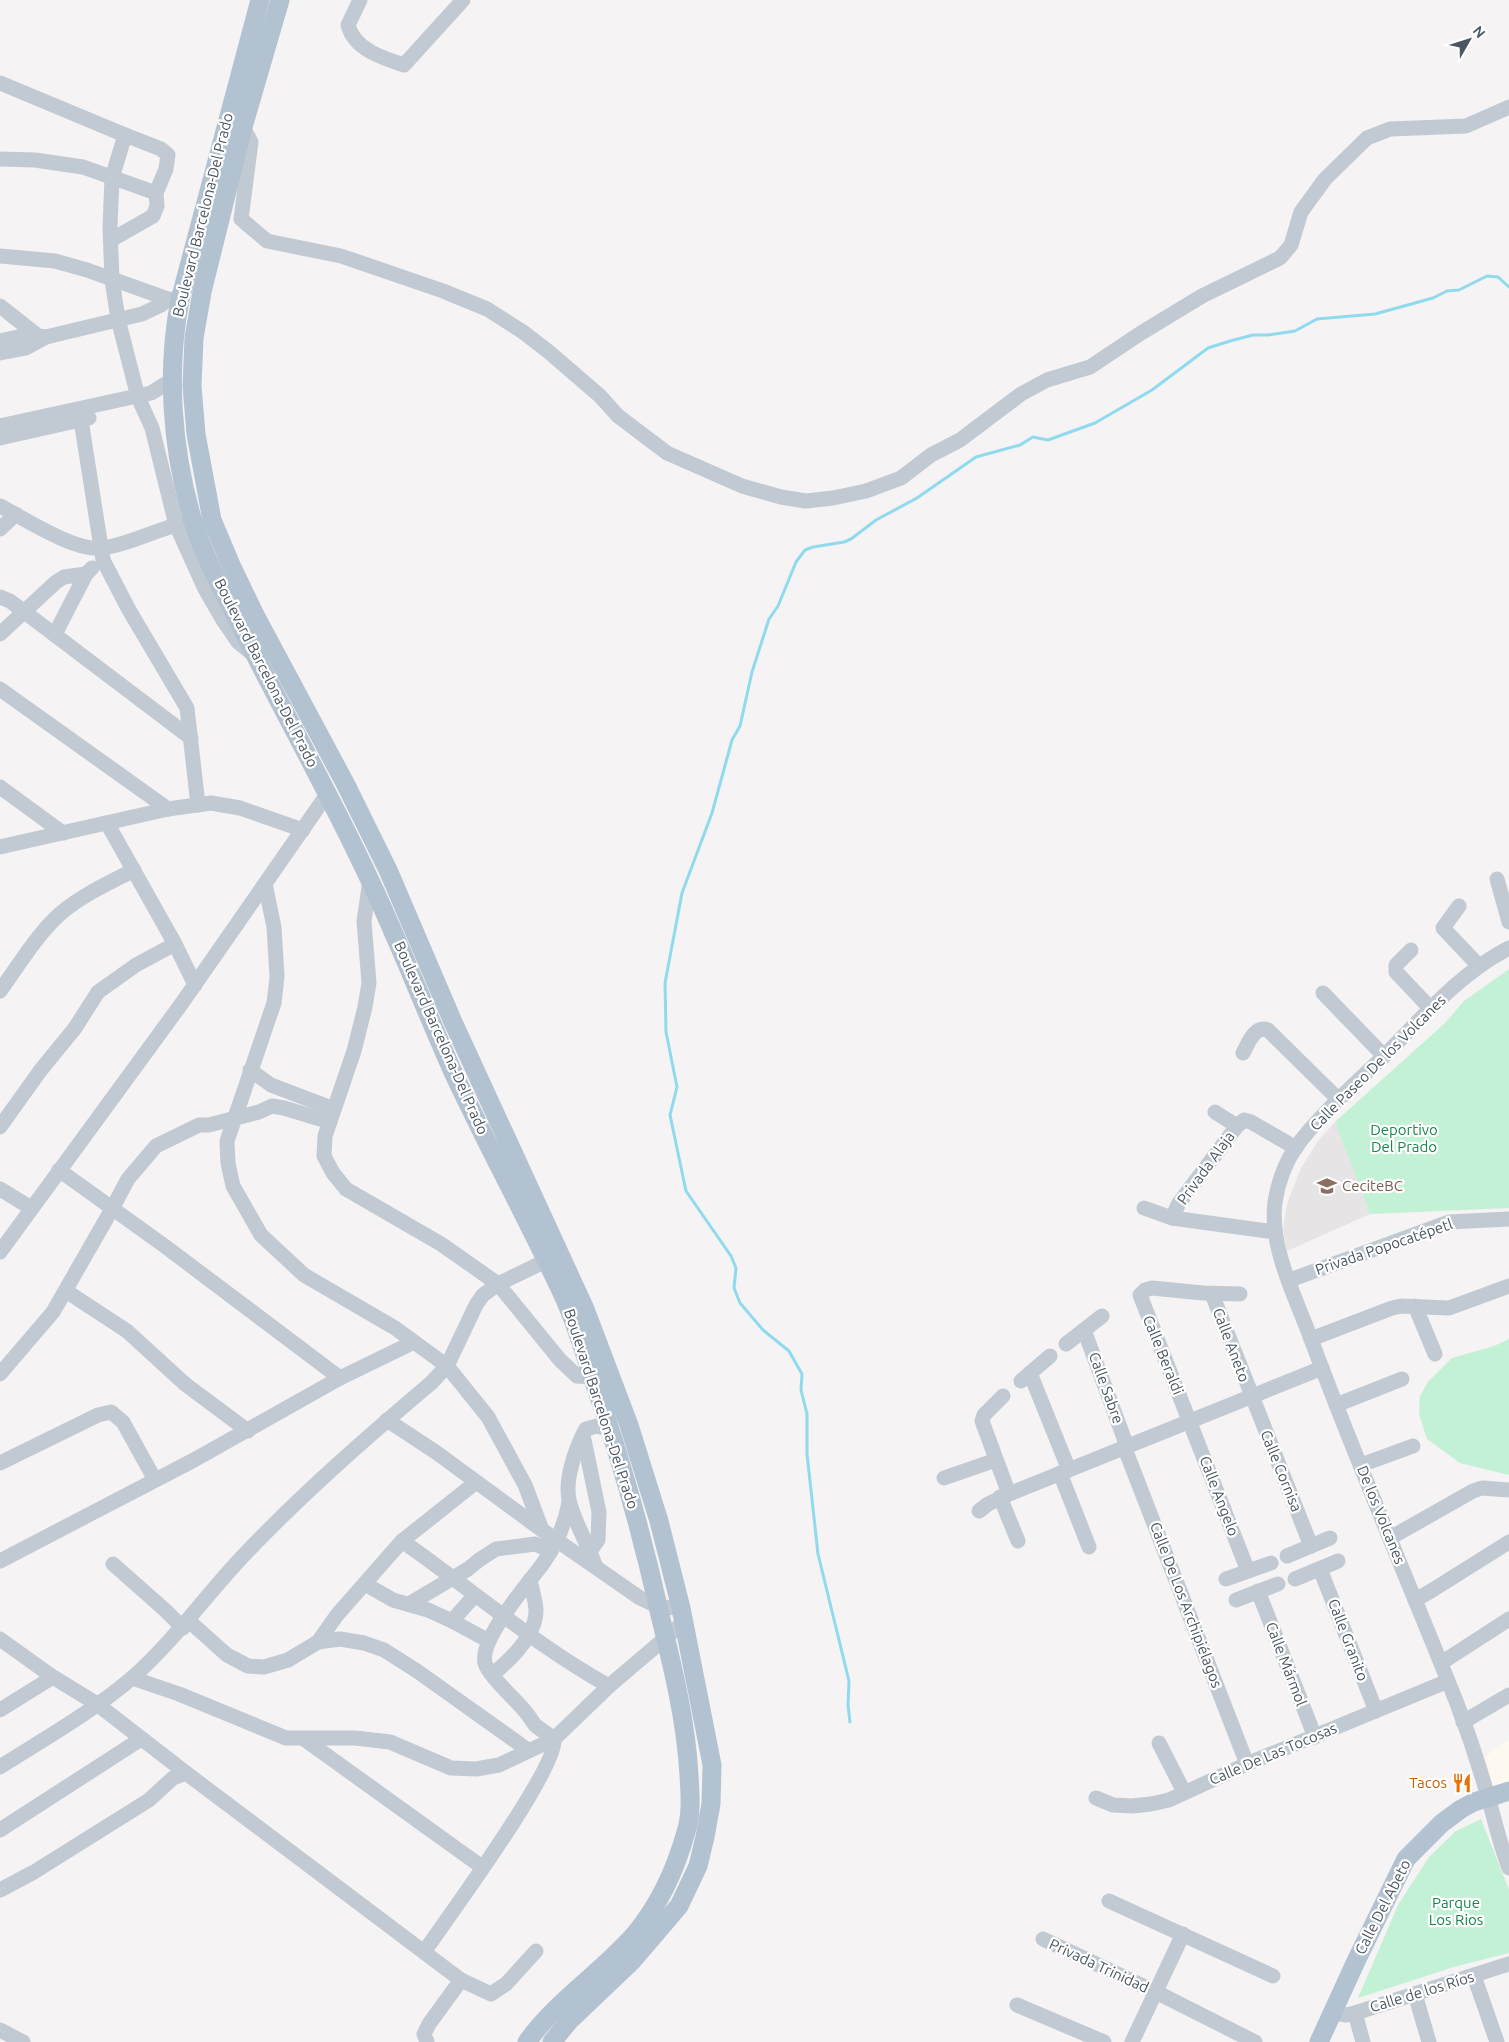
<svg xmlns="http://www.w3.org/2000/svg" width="1509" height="2042" viewBox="0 0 1509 2042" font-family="Ubuntu,sans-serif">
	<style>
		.commercial { fill: #fdf9ef }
		.education { fill: #e6e4e5 }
		.green { fill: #c3f1d5 }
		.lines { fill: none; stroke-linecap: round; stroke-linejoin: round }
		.stream { stroke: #90daee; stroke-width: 3 }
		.minor { stroke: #c1cad2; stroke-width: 15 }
		.major { stroke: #b3c2d1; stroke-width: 19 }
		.labels { text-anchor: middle; stroke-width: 4.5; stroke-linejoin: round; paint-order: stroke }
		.street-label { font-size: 15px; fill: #4a5661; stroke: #fff }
		.park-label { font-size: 15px; fill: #17864f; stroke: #fff }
		.education-label { font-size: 15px; fill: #785e54; stroke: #fff; text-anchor: start }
		.food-label { font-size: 15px; fill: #c56008; stroke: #fff; text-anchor: end }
	</style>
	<rect width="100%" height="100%" fill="#f5f3f3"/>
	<polygon class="commercial" points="1509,1740 1509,1786 1494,1790 1484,1757"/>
	<polygon class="education" points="1335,1122 1370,1214 1287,1251 1283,1228 1287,1204 1301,1168 1318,1141"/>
	<g class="green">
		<polygon points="1509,969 1509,1208 1370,1214 1335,1122 1445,1023 1464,1001"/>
		<polygon points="1509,1339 1509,1475 1460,1463 1427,1439 1419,1414 1420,1396 1428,1382 1452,1358 1494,1346"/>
		<polygon points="1481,1819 1509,1890 1509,1953 1454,1967 1358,1998 1398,1905 1429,1857 1456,1831"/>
	</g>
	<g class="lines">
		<polyline class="stream" points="850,1722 848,1705 849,1681 818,1554 807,1454 807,1414 801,1390 802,1374 789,1351 763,1330 740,1303 734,1288 736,1268 731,1256 686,1191 670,1115 677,1087 666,1032 665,983 682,893 712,813 732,740 740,726 752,672 769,619 778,606 796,562 805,550 813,547 844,542 851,539 876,520 917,498 976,457 1020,445 1033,437 1048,440 1095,423 1152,390 1208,348 1230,341 1253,335 1268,335 1295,331 1317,319 1375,314 1433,298 1447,291 1459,290 1487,276 1498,277 1509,287"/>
		<g class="minor">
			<path d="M360 0 348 25C354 49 382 58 404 65L463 0"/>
			<polyline points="0,83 125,135 112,178 110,227 112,280 118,319 138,397 152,428 176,525 205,589 223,620 238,642 255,656"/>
			<polyline points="243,127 251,142 241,219 267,241 341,256 443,291 487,309 523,332 549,352 600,396 618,416 667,453 742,486 781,497 806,501 833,498 866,491 901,478 931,455 960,440 1021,394 1047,380 1090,367 1141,333 1202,296 1280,258 1291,245 1301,212 1325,179 1367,138 1390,129 1466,126 1509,107"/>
			<polyline points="0,159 35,160 83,167 156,193"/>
			<polyline points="111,240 153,216 157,206 156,193 166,169 168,155 161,149 125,135"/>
			<polyline points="0,256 55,261 87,270 168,299 180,300"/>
			<polyline points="0,306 38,336 46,337"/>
			<polyline points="0,341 18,337 38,336"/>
			<polyline points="0,353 26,348 46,337 142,314 161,305 168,299"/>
			<polyline points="81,420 103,560 129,610 187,708 198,805"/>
			<polyline points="0,426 151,393 172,380"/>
			<polyline points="0,438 89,418"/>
			<path d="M0 506C25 519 75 552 103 548 131 544 157 529 184 523"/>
			<polyline points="0,529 16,514"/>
			<polyline points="0,597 10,601 191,738"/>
			<polyline points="0,634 56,582 64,577 86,574"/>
			<polyline points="55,634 86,574 92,568"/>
			<polyline points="0,689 168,809"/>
			<polyline points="0,787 63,833"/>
			<polyline points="107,823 175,944 195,985"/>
			<polyline points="0,847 168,809 211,803 240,808 303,830"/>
			<polyline points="1497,879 1509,922"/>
			<polyline points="370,880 364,921 369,983 365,1007 354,1051 325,1136 324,1156 333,1173 346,1189 441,1244 498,1284 560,1360 577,1376 592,1377"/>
			<polyline points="265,884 274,927 277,977 274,1003 227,1141 228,1163 233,1186 261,1235 304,1275 395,1328 447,1366 488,1417 525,1485 542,1530"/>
			<polyline points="1459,906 1443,928 1479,966"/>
			<path d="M1509 948C1460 973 1423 1017 1385 1055 1354 1085 1321 1113 1296 1147 1285 1163 1278 1183 1275 1202 1269 1247 1296 1298 1311 1339 1356 1461 1408 1580 1456 1701 1468 1732 1479 1765 1488 1797 1495 1821 1500 1845 1509 1868"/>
			<polyline points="1411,950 1396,965 1396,972 1431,1009"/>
			<path d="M0 991C19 965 37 934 61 913 82 895 109 883 134 870"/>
			<polyline points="1323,993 1384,1056"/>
			<path d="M1243 1053C1248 1044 1254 1025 1268 1030L1338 1099"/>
			<polyline points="250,1070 271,1085 334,1109"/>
			<polyline points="1215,1112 1237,1126"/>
			<polyline points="0,1127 40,1071 75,1028 98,992 136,965 175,944"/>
			<polyline points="59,1170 166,1247 340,1378"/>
			<polyline points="0,1189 31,1208"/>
			<polyline points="1144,1208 1172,1218 1275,1232"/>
			<polyline points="1172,1218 1179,1203 1237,1126 1244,1120 1251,1122 1296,1148"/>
			<polyline points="0,1252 182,1003 328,793"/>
			<polyline points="1290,1280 1449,1222 1509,1219"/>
			<polyline points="66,1291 127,1331 185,1384 248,1431"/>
			<polyline points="1212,1294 1311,1546"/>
			<polyline points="1240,1294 1203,1293 1152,1288 1145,1290 1140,1295 1248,1571"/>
			<polyline points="1415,1306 1435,1354"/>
			<polyline points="1084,1330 1124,1438 1127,1454 1247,1764"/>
			<polyline points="1311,1339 1392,1308 1401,1306 1449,1308 1509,1286"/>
			<polyline points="1066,1344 1102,1316"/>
			<polyline points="1030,1373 1069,1470"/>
			<polyline points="0,1374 53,1312 112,1209 128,1179 156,1146 199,1125 209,1125 259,1112 272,1106 284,1108 330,1122"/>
			<polyline points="1021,1381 1050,1356"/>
			<polyline points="1003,1396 984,1415 982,1421 1009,1494"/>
			<polyline points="1336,1405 1402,1379"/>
			<polyline points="387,1420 437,1453 542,1530 640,1598 659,1607 681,1608"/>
			<polyline points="583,1435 599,1512 598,1540 590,1551"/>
			<polyline points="0,1463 98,1415 111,1412 123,1422 155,1480"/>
			<polyline points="1361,1465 1413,1446"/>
			<polyline points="1060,1473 1089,1547"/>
			<polyline points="944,1478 996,1460"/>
			<polyline points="1000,1497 1018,1541"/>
			<polyline points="979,1511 988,1504 1009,1494 1322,1368"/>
			<polyline points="1390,1538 1473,1491 1482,1488 1509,1490"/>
			<path d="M402 1541C471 1589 535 1645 609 1686"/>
			<polyline points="1287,1556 1330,1538"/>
			<polyline points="0,1561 194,1460 340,1378 414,1342"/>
			<polyline points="113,1564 165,1610 183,1628"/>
			<path d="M595 1565C588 1544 576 1525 570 1504 563 1482 576 1447 586 1429L597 1426 611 1430"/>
			<polyline points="1320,1569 1376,1711"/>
			<polyline points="1226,1579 1271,1563"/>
			<polyline points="1295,1579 1338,1561"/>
			<polyline points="365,1584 393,1600 428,1610 452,1621 489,1641"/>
			<polyline points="1258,1591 1315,1737"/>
			<polyline points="1236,1600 1278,1584"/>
			<polyline points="1415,1600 1431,1591 1509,1542"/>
			<polyline points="409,1604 468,1569 479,1560 496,1549 535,1544 551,1551"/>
			<polyline points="189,1621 227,1655 248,1666 264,1667 288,1660 318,1642 337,1615 402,1541 475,1483"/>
			<polyline points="452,1621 475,1595"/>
			<polyline points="0,1639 53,1677 97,1704 186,1773 461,1980 491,1994 506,1984 536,1951"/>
			<polyline points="318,1642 340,1639 364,1643 384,1650 417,1671 528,1750"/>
			<polyline points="1441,1663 1509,1619"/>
			<path d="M493 1674C510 1660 536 1636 536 1611 536 1601 532 1590 530 1580"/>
			<polyline points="132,1678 179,1694 286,1738 355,1738 390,1742 451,1768 476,1769 499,1765 554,1739 609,1686 683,1623"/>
			<polyline points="0,1710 53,1677"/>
			<polyline points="1463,1722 1509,1695"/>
			<polyline points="304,1739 482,1867"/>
			<polyline points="1159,1743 1184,1792"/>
			<path d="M0 1767C44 1739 92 1712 132 1678 174 1641 206 1595 244 1555 303 1493 366 1438 431 1383L447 1366 476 1305 483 1295 498 1284 556 1256"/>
			<polyline points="1096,1798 1113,1805 1132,1806 1151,1804 1169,1800 1247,1764 1448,1681"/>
			<polyline points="0,1830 141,1739"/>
			<polyline points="0,1890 34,1872 149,1800 173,1778 186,1773"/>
			<polyline points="1109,1901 1273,1976"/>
			<polyline points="1043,1939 1156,1992 1255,2042"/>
			<path d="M424 1952C446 1920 559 1767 554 1739 548 1734 541 1730 535 1725 531 1720 528 1714 524 1710 515 1699 488 1675 485 1663 479 1638 530 1582 544 1562 557 1543 565 1524 569 1502"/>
			<polyline points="1474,1976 1497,2042"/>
			<polyline points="1415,1994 1429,2042"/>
			<polyline points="1017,2005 1104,2042"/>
			<polyline points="1334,2013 1346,2015 1355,2013 1509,1964"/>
			<polyline points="1355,2013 1363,2042"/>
			<polyline points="0,2030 23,2042"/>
			<polyline points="427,2042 424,2034 429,2024 461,1980"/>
			<polyline points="1132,2042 1183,1934"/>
		</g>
		<g class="major">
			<path d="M260 0 180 300C166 371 172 449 192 518 204 557 225 595 243 631 283 711 327 789 365 870 397 936 423 1005 453 1072 488 1147 528 1220 563 1295 575 1321 583 1349 592 1376 620 1455 642 1534 660 1615 673 1668 686 1721 689 1775 690 1794 692 1814 686 1832 676 1868 659 1905 635 1934 601 1973 557 2000 527 2042"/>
			<polyline points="280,0 243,127 202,292 194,338 192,386 196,434 212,520 231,565 255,615 345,783 388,870 453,1022 585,1309 629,1425 659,1521 681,1608 712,1765 711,1804 705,1837 698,1866 679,1906 632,1961 570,2020 552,2042"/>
			<polyline points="1319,2042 1357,1959 1406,1859 1442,1823 1461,1809 1474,1802 1509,1791"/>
		</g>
	</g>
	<defs>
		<symbol id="school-bare" viewBox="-9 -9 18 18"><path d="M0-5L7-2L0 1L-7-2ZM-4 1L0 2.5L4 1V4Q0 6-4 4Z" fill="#8d6e63" stroke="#fff" stroke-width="2.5" paint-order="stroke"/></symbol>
		<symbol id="restaurant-bare" viewBox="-9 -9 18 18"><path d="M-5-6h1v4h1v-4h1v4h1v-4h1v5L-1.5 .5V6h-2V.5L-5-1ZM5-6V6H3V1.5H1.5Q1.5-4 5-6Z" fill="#e8710a" stroke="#fff" stroke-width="2.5" paint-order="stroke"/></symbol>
	</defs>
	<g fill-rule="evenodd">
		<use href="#school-bare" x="1313" y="1172" width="28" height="28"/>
		<use href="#restaurant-bare" x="1448" y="1769" width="28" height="28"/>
	</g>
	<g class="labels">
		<g class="street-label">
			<text transform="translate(203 215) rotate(-76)" y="5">Boulevard Barcelona-Del Prado</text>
			<text transform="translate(266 673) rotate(63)" y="5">Boulevard Barcelona-Del Prado</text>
			<text transform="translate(441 1038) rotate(66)" y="5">Boulevard Barcelona-Del Prado</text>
			<text transform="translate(1378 1063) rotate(-45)" y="5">Calle Paseo De los Volcanes</text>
			<text transform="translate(1206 1168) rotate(-54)" y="5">Privada Alaja</text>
			<text transform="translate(1384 1247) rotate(-19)" y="5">Privada Popocatépetl</text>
			<text transform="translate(1231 1345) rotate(69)" y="5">Calle Aneto</text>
			<text transform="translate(1163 1355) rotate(68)" y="5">Calle Beraldi</text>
			<text transform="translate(1106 1388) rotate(70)" y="5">Calle Sabre</text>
			<text transform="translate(601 1409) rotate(72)" y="5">Boulevard Barcelona-Del Prado</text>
			<text transform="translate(1281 1471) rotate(68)" y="5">Calle Cornisa</text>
			<text transform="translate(1219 1496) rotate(69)" y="5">Calle Angelo</text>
			<text transform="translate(1381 1515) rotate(68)" y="5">De los Volcanes</text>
			<text transform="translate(1186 1605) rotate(69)" y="5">Calle De Los Archipiélagos</text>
			<text transform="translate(1348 1640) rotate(69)" y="5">Calle Granito</text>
			<text transform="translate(1286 1664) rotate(69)" y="5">Calle Mármol</text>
			<text transform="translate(1273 1754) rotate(-23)" y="5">Calle De Las Tocosas</text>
			<text transform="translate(1383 1907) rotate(-63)" y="5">Calle Del Abeto</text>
			<text transform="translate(1099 1966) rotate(25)" y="5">Privada Trinidad</text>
			<text transform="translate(1422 1992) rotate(-17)" y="5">Calle de los Ríos</text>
		</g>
		<g class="park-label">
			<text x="1404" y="1135">Deportivo<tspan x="1404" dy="17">Del Prado</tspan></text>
			<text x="1456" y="1908">Parque<tspan x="1456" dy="17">Los Rios</tspan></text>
		</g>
		<g class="education-label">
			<text x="1342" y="1191">CeciteBC</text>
		</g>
		<g class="food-label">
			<text x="1447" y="1788">Tacos</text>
		</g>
	</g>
	<g transform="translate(1469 40) rotate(51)" stroke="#ffffff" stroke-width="4" paint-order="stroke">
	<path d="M0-4L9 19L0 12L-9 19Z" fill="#4a5661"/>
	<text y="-8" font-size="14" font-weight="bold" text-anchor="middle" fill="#4a5661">N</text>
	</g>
</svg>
